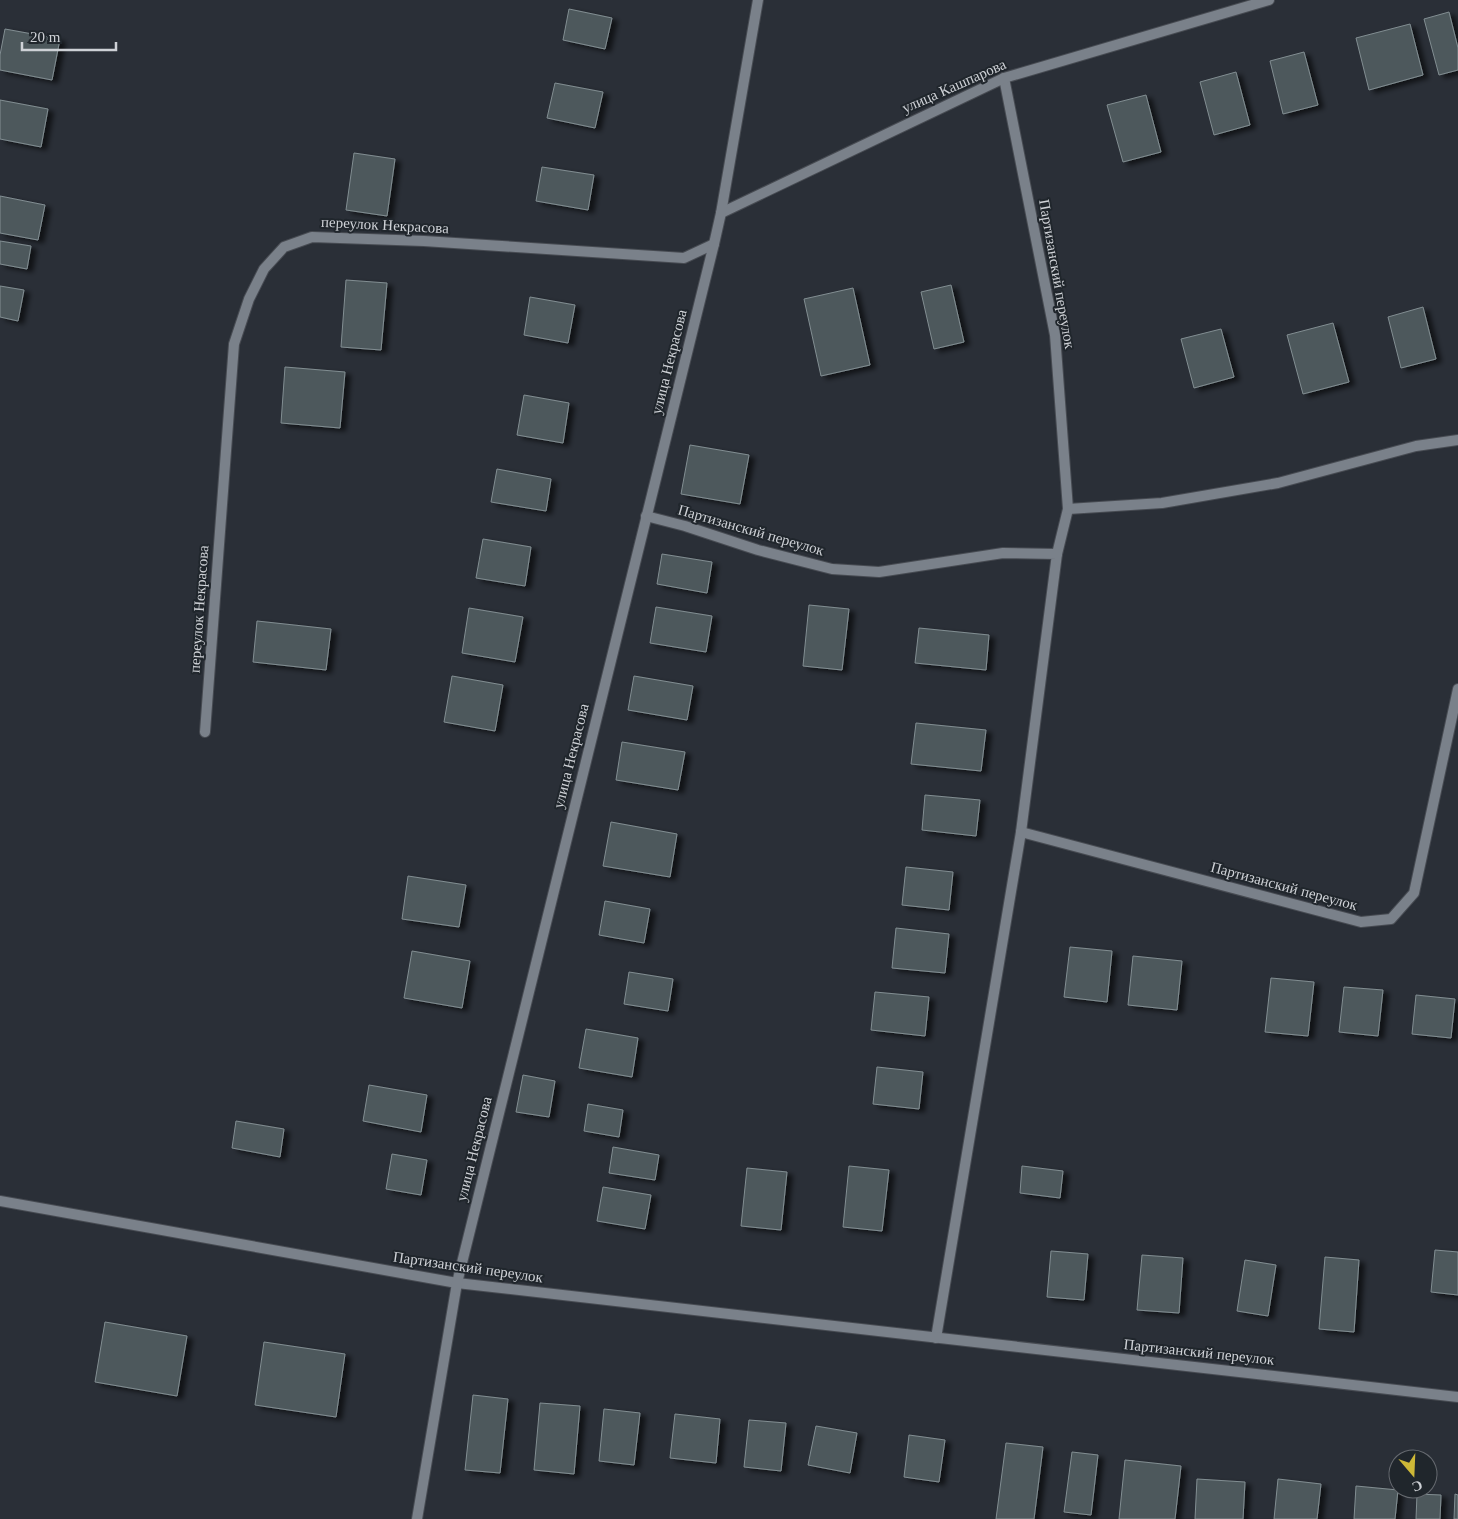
<svg xmlns="http://www.w3.org/2000/svg" width="1458" height="1519" viewBox="0 0 1458 1519" font-family="'Times New Roman',serif">
	<style>
		.building { fill: #4d585c; stroke: #828e92; filter: url(#shadow) }
		.lines { fill: none; stroke-linecap: round; stroke-linejoin: round }
		.street-casing { stroke: #474b52; stroke-width: 12 }
		.street { stroke: #7a818a; stroke-width: 10 }
		.labels { text-anchor: middle; stroke-width: 4; stroke-linejoin: round; paint-order: stroke }
		.street-label { font-size: 15px; fill: #ced1d6; stroke: #20262c }
	</style>
	<defs>
		<filter id="shadow"><feDropShadow dx="5.5" dy="3" stdDeviation="2.5" flood-color="#0009"/></filter>
	</defs>
	<rect width="100%" height="100%" fill="#2a2f37"/>
	<g class="building">
		<polygon points="569,9 612,18 605,49 563,40"/>
		<polygon points="1449,12 1458,48 1458,70 1439,75 1424,19"/>
		<polygon points="1410,24 1423,75 1369,90 1356,38"/>
		<polygon points="5,29 60,39 52,80 0,70 0,55"/>
		<polygon points="1304,52 1318,105 1283,114 1270,61"/>
		<polygon points="1236,72 1250,125 1214,135 1200,82"/>
		<polygon points="555,83 603,92 595,128 547,118"/>
		<polygon points="1146,95 1161,152 1123,162 1107,105"/>
		<polygon points="0,100 48,109 41,147 0,139"/>
		<polygon points="354,153 395,159 387,216 346,210"/>
		<polygon points="542,167 594,175 588,210 536,201"/>
		<polygon points="0,196 45,205 38,240 0,233"/>
		<polygon points="0,241 31,246 27,269 0,264"/>
		<polygon points="346,280 387,283 381,350 341,347"/>
		<polygon points="951,285 964,342 934,349 921,292"/>
		<polygon points="0,286 24,290 18,321 0,317"/>
		<polygon points="853,288 870,365 821,376 804,299"/>
		<polygon points="530,297 575,305 568,343 524,335"/>
		<polygon points="1423,307 1436,359 1401,368 1388,317"/>
		<polygon points="1333,323 1349,382 1303,394 1287,335"/>
		<polygon points="1221,329 1234,377 1194,388 1181,339"/>
		<polygon points="285,367 345,372 340,428 281,423"/>
		<polygon points="524,395 569,403 563,443 517,435"/>
		<polygon points="690,445 749,455 740,504 681,494"/>
		<polygon points="497,469 551,479 546,511 491,502"/>
		<polygon points="483,539 531,547 525,586 476,578"/>
		<polygon points="662,554 712,562 707,593 657,584"/>
		<polygon points="809,605 849,609 842,670 803,666"/>
		<polygon points="656,607 712,616 706,652 650,643"/>
		<polygon points="469,608 523,617 515,662 462,653"/>
		<polygon points="257,621 331,629 326,670 253,662"/>
		<polygon points="919,628 989,635 986,670 915,663"/>
		<polygon points="452,676 503,685 495,731 444,722"/>
		<polygon points="634,676 693,686 687,720 628,710"/>
		<polygon points="916,723 986,730 981,771 911,764"/>
		<polygon points="622,742 685,752 678,790 616,780"/>
		<polygon points="925,795 980,800 976,836 922,830"/>
		<polygon points="611,822 677,834 670,877 603,866"/>
		<polygon points="906,867 953,872 949,910 902,905"/>
		<polygon points="408,876 466,885 459,927 402,919"/>
		<polygon points="605,901 650,909 644,943 599,935"/>
		<polygon points="896,928 949,934 945,973 892,968"/>
		<polygon points="1070,947 1112,951 1107,1002 1064,997"/>
		<polygon points="412,951 470,961 462,1008 404,998"/>
		<polygon points="1133,956 1182,961 1177,1010 1128,1005"/>
		<polygon points="629,972 673,979 668,1011 624,1004"/>
		<polygon points="1271,978 1314,982 1308,1036 1265,1032"/>
		<polygon points="1344,987 1383,990 1378,1036 1339,1032"/>
		<polygon points="875,992 929,997 925,1036 871,1030"/>
		<polygon points="1416,995 1455,999 1451,1038 1412,1034"/>
		<polygon points="586,1029 638,1038 632,1077 579,1068"/>
		<polygon points="877,1067 923,1072 919,1109 873,1104"/>
		<polygon points="523,1075 555,1081 549,1117 516,1112"/>
		<polygon points="369,1085 427,1095 421,1132 363,1121"/>
		<polygon points="588,1104 623,1110 619,1137 584,1131"/>
		<polygon points="236,1121 284,1129 280,1157 232,1148"/>
		<polygon points="613,1147 659,1155 655,1180 609,1173"/>
		<polygon points="392,1154 427,1160 421,1195 386,1189"/>
		<polygon points="849,1166 889,1170 882,1231 843,1227"/>
		<polygon points="1022,1166 1063,1171 1060,1198 1020,1193"/>
		<polygon points="747,1168 787,1172 781,1230 741,1226"/>
		<polygon points="603,1187 651,1195 645,1229 597,1221"/>
		<polygon points="1435,1250 1458,1252 1458,1295 1431,1292"/>
		<polygon points="1051,1251 1088,1254 1084,1300 1047,1297"/>
		<polygon points="1142,1255 1183,1258 1179,1313 1137,1310"/>
		<polygon points="1325,1257 1359,1260 1354,1332 1319,1329"/>
		<polygon points="1245,1260 1276,1265 1268,1316 1237,1311"/>
		<polygon points="105,1322 187,1336 177,1396 95,1382"/>
		<polygon points="264,1342 345,1354 336,1417 255,1405"/>
		<polygon points="473,1395 508,1399 500,1473 465,1470"/>
		<polygon points="540,1403 580,1406 574,1474 534,1470"/>
		<polygon points="604,1409 640,1413 634,1465 599,1461"/>
		<polygon points="675,1414 720,1419 716,1463 670,1458"/>
		<polygon points="749,1420 786,1423 781,1471 744,1467"/>
		<polygon points="816,1426 857,1433 850,1473 808,1465"/>
		<polygon points="909,1435 945,1440 939,1482 904,1477"/>
		<polygon points="1006,1443 1043,1447 1034,1519 996,1519"/>
		<polygon points="1072,1452 1098,1455 1091,1515 1064,1512"/>
		<polygon points="1125,1460 1181,1466 1175,1519 1119,1519"/>
		<polygon points="1197,1479 1245,1482 1243,1519 1195,1519"/>
		<polygon points="1278,1479 1321,1484 1317,1519 1274,1519"/>
		<polygon points="1356,1486 1398,1490 1395,1519 1354,1519"/>
		<polygon points="1417,1494 1441,1495 1440,1519 1416,1519"/>
		<polygon points="1455,1494 1458,1495 1458,1519 1454,1519"/>
	</g>
	<g class="lines">
		<defs>
			<g id="street">
				<polyline points="1004,78 1055,335 1068,509 1057,554"/>
				<polyline points="721,213 1004,78 1269,0"/>
				<polyline points="1068,509 1162,503 1278,483 1416,446 1458,440"/>
				<polyline points="646,516 685,526 758,550 832,569 879,572 1003,553 1057,554 1021,832 936,1338"/>
				<polyline points="205,732 234,344 249,299 264,269 284,247 312,237 424,241 684,258 714,244"/>
				<polyline points="1021,832 1361,922 1391,919 1414,893 1458,689"/>
				<polyline points="0,1201 457,1283 1458,1397"/>
				<polyline points="417,1519 457,1283 714,244 721,213 758,0"/>
			</g>
		</defs>
		<use href="#street" class="street-casing"/>
		<use href="#street" class="street"/>
	</g>
	<g class="labels">
		<g class="street-label">
			<text transform="translate(954 86) rotate(-24)" y="5">улица Кашпарова</text>
			<text transform="translate(385 225) rotate(3)" y="5">переулок Некрасова</text>
			<text transform="translate(1057 274) rotate(80)" y="5">Партизанский переулок</text>
			<text transform="translate(669 362) rotate(-76)" y="5">улица Некрасова</text>
			<text transform="translate(751 530) rotate(16)" y="5">Партизанский переулок</text>
			<text transform="translate(199 609) rotate(-86)" y="5">переулок Некрасова</text>
			<text transform="translate(571 756) rotate(-76)" y="5">улица Некрасова</text>
			<text transform="translate(1284 886) rotate(15)" y="5">Партизанский переулок</text>
			<text transform="translate(474 1149) rotate(-76)" y="5">улица Некрасова</text>
			<text transform="translate(468 1267) rotate(8)" y="5">Партизанский переулок</text>
			<text transform="translate(1199 1352) rotate(6)" y="5">Партизанский переулок</text>
		</g>
	</g>
	<g transform="translate(1413 1474) rotate(161)"><circle r="24" fill="#20262c" stroke="#666a70"/>
	<path d="M0-4L9 19L0 12L-9 19Z" fill="#ceb837"/>
	<text y="-8" font-size="14" font-weight="bold" text-anchor="middle" fill="#ced1d6">С</text>
	</g>
	<path d="M22 42v8h94v-8" fill="none" stroke="#ced1d6" stroke-width="2.5"/>
	<text x="30" y="42" font-size="15" fill="#ced1d6" stroke="#20262c" stroke-width="4" paint-order="stroke">20 m</text>
</svg>
